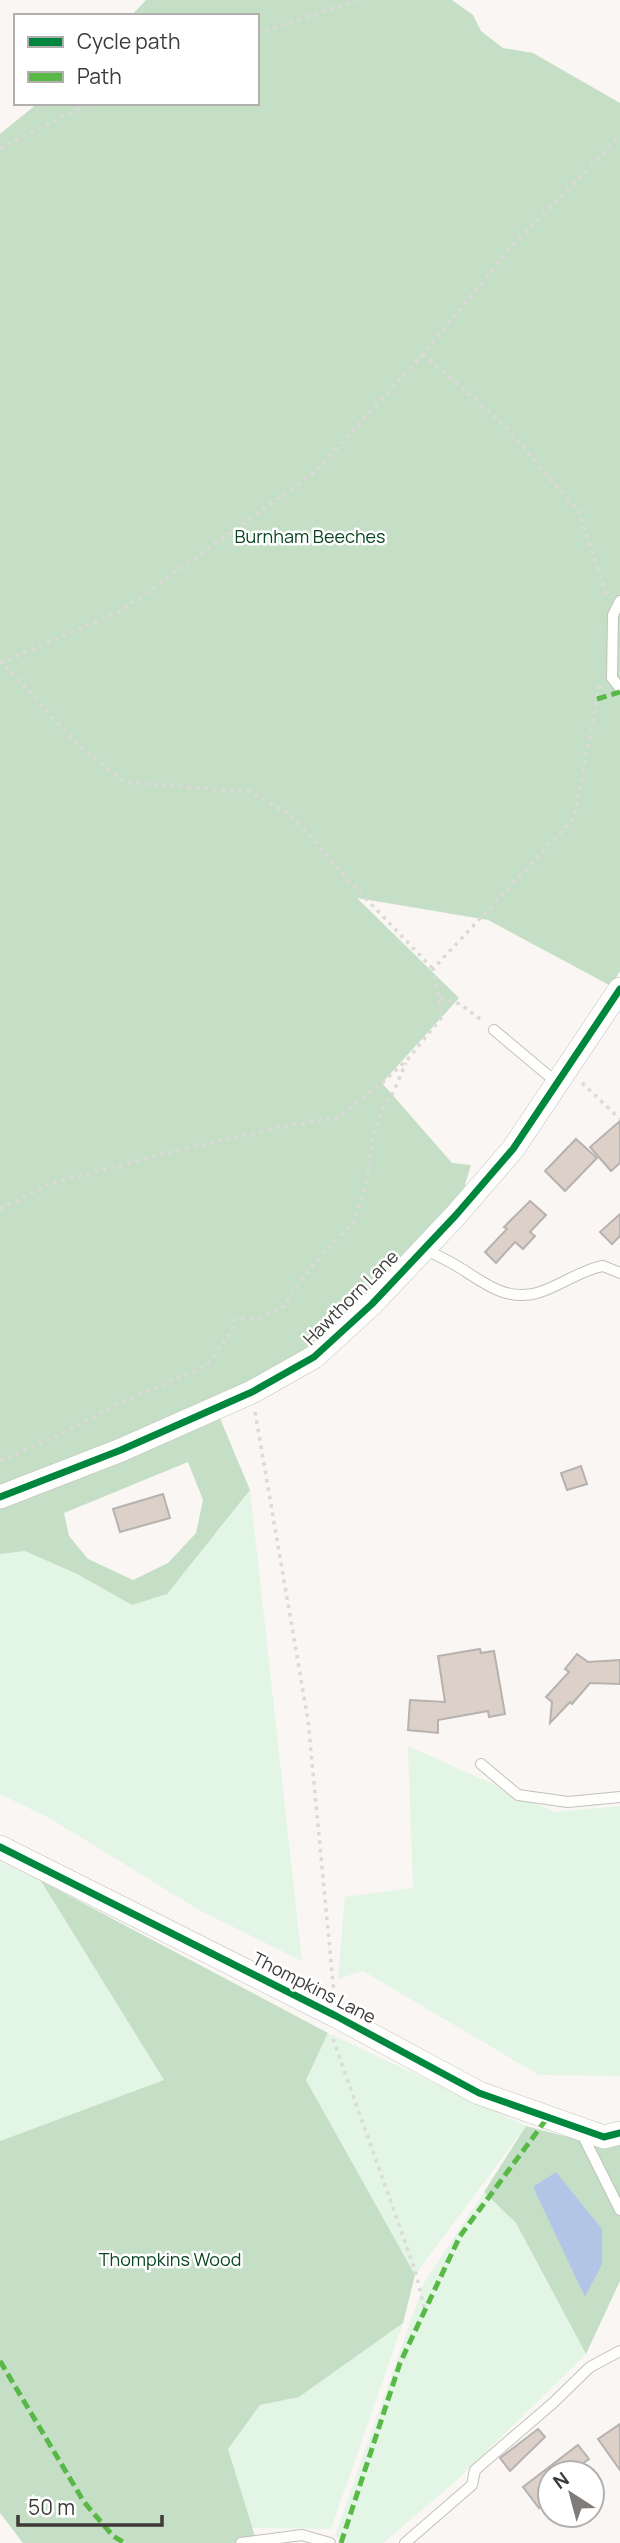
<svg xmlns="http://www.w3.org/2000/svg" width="620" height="2543" viewBox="0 0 620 2543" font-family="Manrope,sans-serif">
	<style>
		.green { fill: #e3f5e4 }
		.forest { fill: #c5dfc7; fill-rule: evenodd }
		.water { fill: #b3c5e7 }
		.building { fill: #dcd0c9; stroke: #b5b2b0; stroke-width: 2 }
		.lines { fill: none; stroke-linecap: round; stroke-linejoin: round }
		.service-casing { stroke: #c3c0be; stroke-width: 12 }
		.minor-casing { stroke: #c3c0be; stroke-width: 24 }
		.path { stroke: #dbd9d9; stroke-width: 3.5; stroke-dasharray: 3.5 5; stroke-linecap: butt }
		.service { stroke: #fefefd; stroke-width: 10 }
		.minor { stroke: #fefefd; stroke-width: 23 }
		.quiet { stroke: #58b947; stroke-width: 5; stroke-dasharray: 10 5; stroke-linecap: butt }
		.cycleway-casing { stroke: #fff; stroke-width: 11 }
		.cycleway { stroke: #00873e; stroke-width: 7 }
		.labels { text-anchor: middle; stroke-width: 5; stroke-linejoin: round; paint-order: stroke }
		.park-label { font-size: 18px; fill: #0a4621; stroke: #fff }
		.street-label { font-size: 18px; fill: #3d3a38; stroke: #fff }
	</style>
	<rect width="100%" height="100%" fill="#faf6f4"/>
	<g class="green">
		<polygon points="250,1490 302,1961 199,1910 51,1819 0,1794 0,1554 25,1551 77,1574 132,1605 217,1532"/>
		<polygon points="408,1746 555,1812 620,1806 620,2076 539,2075 363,1971 338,1979 345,1897 413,1888"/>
		<polygon points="0,1862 41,1881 165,2081 0,2141"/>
		<polygon points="328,2033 526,2126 415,2275 306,2080"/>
		<polygon points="484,2192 516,2223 586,2354 455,2482 383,2543 346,2543 335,2536 424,2283"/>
		<polygon points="403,2323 331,2529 251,2528 228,2449 260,2405 299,2397"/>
	</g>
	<g class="forest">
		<polygon points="146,0 452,0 473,15 481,31 503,48 533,53 620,103 620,971 611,986 488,920 357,898 459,998 382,1083 452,1163 471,1165 465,1184 469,1192 333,1337 245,1389 0,1488 0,134 38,103 257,103 257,16 131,16"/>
		<path d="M219 1416 250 1490 167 1594 132 1605 77 1574 25 1551 0 1554V1500ZM188 1462 203 1500 196 1533 168 1563 133 1580 88 1559 69 1536 64 1513Z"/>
		<polygon points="41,1881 328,2033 306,2080 415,2275 403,2323 299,2397 260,2405 228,2449 257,2543 23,2543 0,2513 0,2141 164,2080"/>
		<polygon points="526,2126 606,2147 620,2145 620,2281 586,2354 516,2223 484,2192"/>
	</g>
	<polygon class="water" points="556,2172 602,2229 602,2264 585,2297 533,2187"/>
	<g class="building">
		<polygon points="620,1121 620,1163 611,1171 590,1147"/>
		<polygon points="576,1139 597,1158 565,1191 545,1171"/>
		<polygon points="530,1201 546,1215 530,1232 535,1236 523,1249 515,1242 496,1263 485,1252 507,1229 504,1227"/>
		<polygon points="620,1214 620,1236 612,1244 600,1232"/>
		<polygon points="581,1466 587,1484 567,1490 561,1473"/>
		<polygon points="163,1494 170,1518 120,1532 113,1509"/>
		<polygon points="480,1649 481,1653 494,1651 505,1714 489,1717 488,1711 438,1720 438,1733 408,1730 410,1700 445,1702 438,1656"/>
		<polygon points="577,1654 588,1662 620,1660 620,1684 590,1683 572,1704 570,1702 550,1723 552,1702 546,1697 569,1672 565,1669"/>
		<polygon points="620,2424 620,2470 598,2439"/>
		<polygon points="538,2429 545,2437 510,2471 500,2458"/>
		<polygon points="578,2445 589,2459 569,2473 550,2473 550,2499 539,2508 523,2487"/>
	</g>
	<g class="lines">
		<defs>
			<g id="service">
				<polyline points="620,601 613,615 612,678 620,688"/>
				<polyline points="494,1030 556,1082"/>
				<path d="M423 1248C436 1255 449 1261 462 1269 485 1284 507 1301 537 1293 558 1287 576 1273 598 1267L603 1266 620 1273"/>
				<polyline points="481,1764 518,1795 568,1802 620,1797"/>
				<polyline points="580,2130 620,2210"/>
				<polyline points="241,2543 302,2535 330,2543"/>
				<polyline points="405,2543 472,2485 475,2470 553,2403 590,2367 620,2351"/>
			</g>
			<g id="minor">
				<polyline points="0,1497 121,1450 252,1392 314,1357 372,1304 456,1215 513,1149 620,989"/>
				<polyline points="0,1847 336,2016 479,2093 604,2137 620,2133"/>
			</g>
		</defs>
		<use href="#service" class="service-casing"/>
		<use href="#minor" class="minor-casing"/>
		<g class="path">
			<polyline points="257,33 356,0"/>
			<polyline points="0,148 90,103"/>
			<polyline points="423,354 502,423 579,512 606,594"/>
			<polyline points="0,660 79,746 125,782 250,792 292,816 336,867 433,969"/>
			<polyline points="0,663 121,611 315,472 423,354 515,243 620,136"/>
			<polyline points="440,998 460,1004 484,1022"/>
			<polyline points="582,1083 620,1119"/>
			<polyline points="0,1209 52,1183 175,1151 276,1128 339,1117 382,1083 408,1059 442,1017 433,969 574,818 600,684"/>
			<polyline points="255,1412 308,1720 334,1993"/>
			<polyline points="0,1461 63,1433 122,1402 206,1366 232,1331 235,1319 258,1318 283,1307 311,1267 355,1220 367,1180 373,1135 384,1105 392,1095 406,1063"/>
			<polyline points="333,2039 415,2270 425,2310"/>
		</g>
		<use href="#service" class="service"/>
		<use href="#minor" class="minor"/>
		<g class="quiet">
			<polyline points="597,699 620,692"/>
			<polyline points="0,2361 84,2502 113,2536 125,2543"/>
			<polyline points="341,2543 400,2363 460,2236 548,2117"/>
		</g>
		<defs>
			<g id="cycleway">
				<polyline points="0,1497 121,1450 252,1392 314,1357 372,1304 456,1215 513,1149 620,989"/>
				<polyline points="0,1847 336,2016 479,2093 604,2137 620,2133"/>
			</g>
		</defs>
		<use href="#cycleway" class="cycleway-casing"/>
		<use href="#cycleway" class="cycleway"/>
	</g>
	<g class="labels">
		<g class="park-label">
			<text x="310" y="543">Burnham Beeches</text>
			<text x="170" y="2266">Thompkins Wood</text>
		</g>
		<g class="street-label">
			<text transform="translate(351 1298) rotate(-45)" y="6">Hawthorn Lane</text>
			<text transform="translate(314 1988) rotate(27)" y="6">Thompkins Lane</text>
		</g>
	</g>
	<rect x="14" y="14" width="245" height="91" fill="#ffffff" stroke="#b1b0af" stroke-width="2"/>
	<rect x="28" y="37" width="35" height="10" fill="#00873e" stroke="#b1b0af" stroke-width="2"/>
	<text x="77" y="49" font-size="21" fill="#3d3a38">Cycle path</text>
	<rect x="28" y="72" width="35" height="10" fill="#58b947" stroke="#b1b0af" stroke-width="2"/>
	<text x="77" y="84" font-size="21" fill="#3d3a38">Path</text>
	<g transform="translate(571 2494) rotate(324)"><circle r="33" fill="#ffffff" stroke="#b1b0af" stroke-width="2"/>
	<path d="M0-5L12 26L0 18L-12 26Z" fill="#7f7c7a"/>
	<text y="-10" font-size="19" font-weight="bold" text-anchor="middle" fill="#3d3a38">N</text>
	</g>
	<path d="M18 2515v10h144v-10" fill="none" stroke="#3d3a38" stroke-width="3.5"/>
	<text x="28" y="2515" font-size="21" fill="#3d3a38" stroke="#ffffff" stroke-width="5" paint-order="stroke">50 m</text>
</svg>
